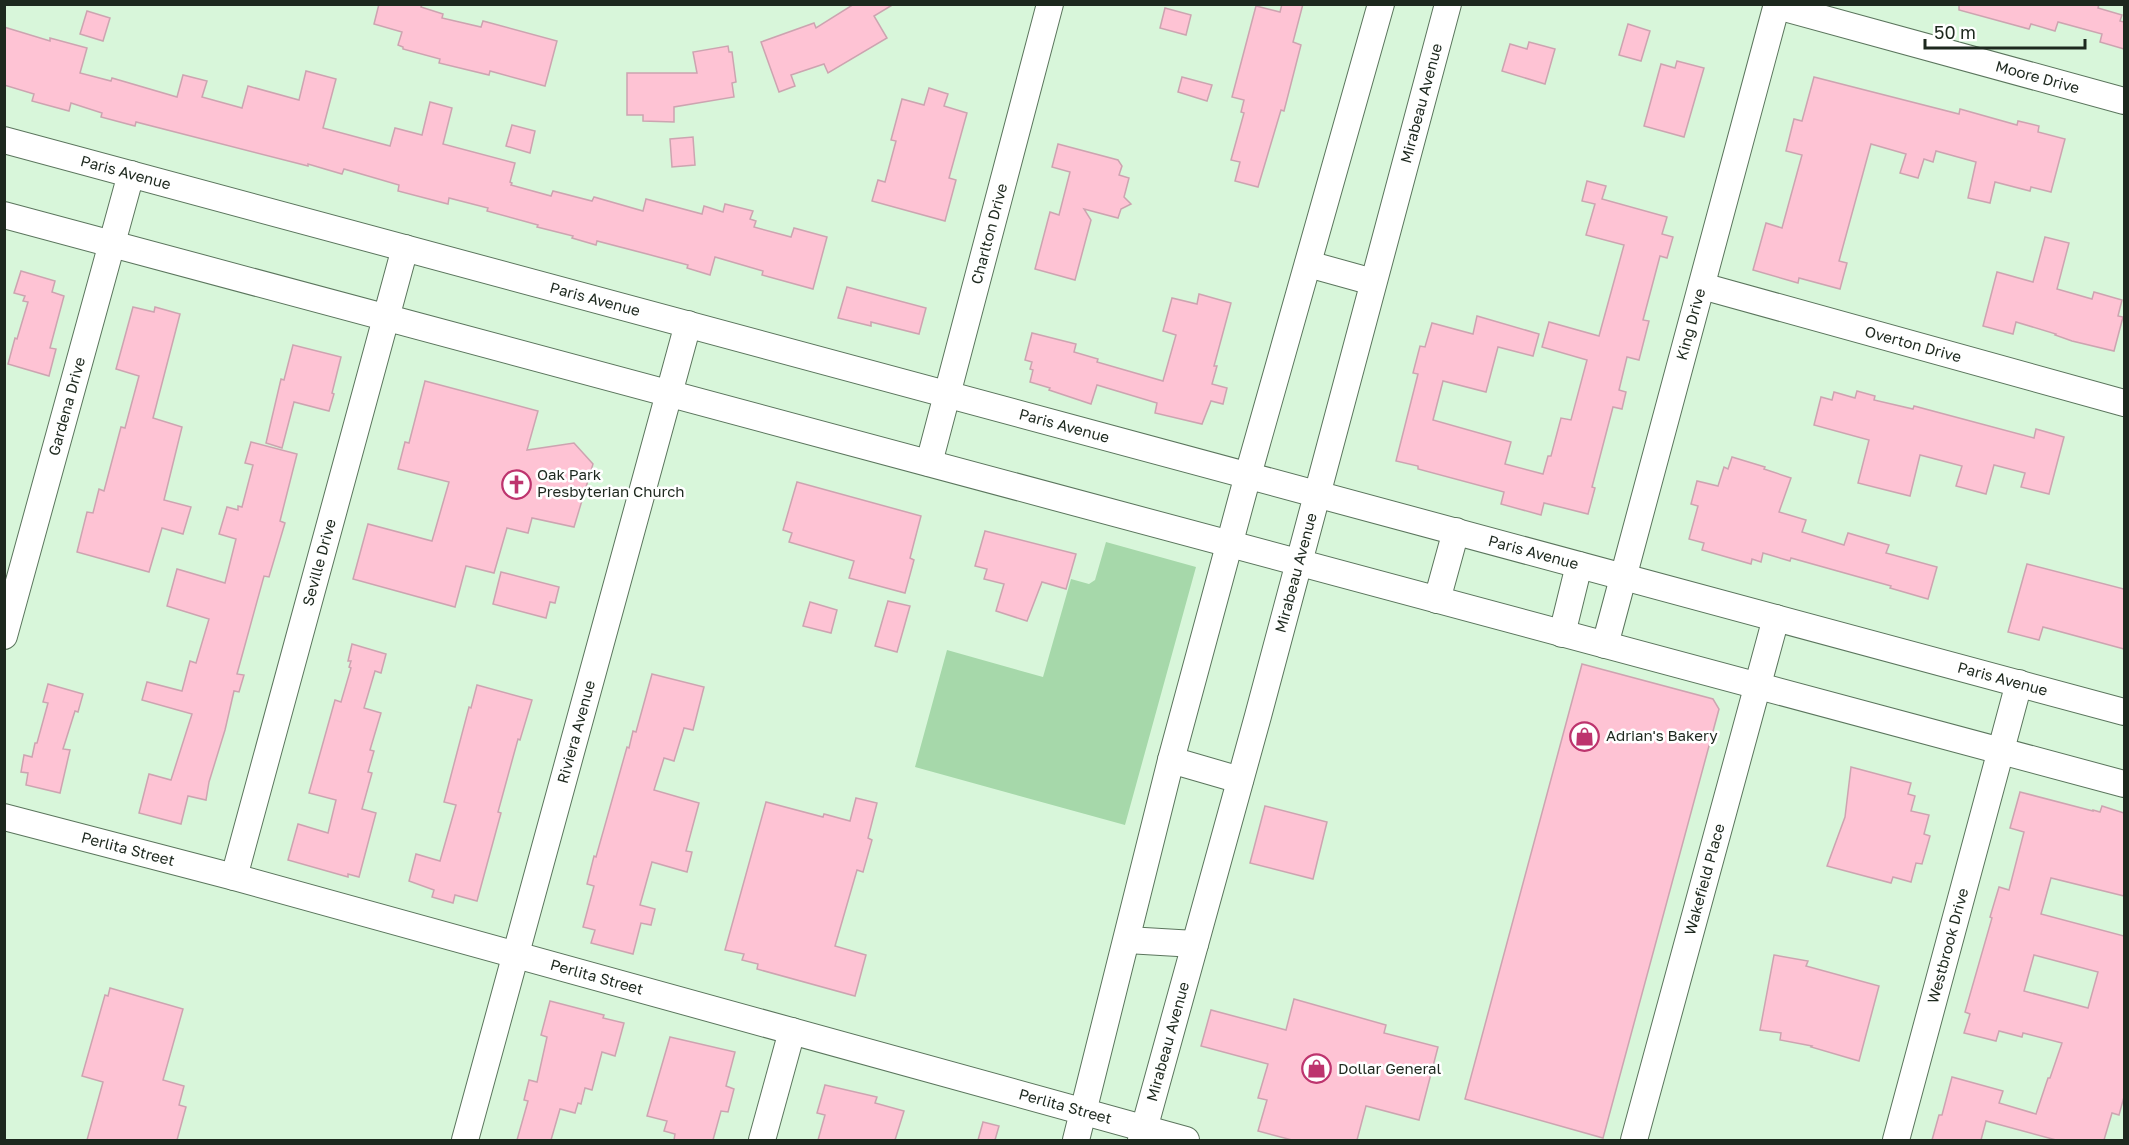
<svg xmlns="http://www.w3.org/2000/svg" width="2129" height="1145" viewBox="0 0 2129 1145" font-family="'Golos Text',sans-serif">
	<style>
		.green { fill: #a6d8aa }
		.building { fill: #fec3d4; stroke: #cca4b0; stroke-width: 1.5; fill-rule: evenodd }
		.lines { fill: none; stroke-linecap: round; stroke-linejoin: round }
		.minor-casing { stroke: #5b755d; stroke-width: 28 }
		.minor { stroke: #fff; stroke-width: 26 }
		.labels { text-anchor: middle; stroke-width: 5; stroke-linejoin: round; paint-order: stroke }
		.street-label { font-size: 15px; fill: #1d281e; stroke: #fff }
		.poi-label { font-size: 15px; fill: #1d281e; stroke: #fff; text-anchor: start }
	</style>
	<rect width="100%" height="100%" fill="#d8f6da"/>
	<polygon class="green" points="1106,542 1196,567 1125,825 915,767 947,650 1043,677 1071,579 1089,584 1095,580"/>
	<g class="building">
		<polygon points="379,4 422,4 421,7 443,14 442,18 481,27 483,21 557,41 545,86 490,71 489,75 439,63 440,59 403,49 403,47 398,45 402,32 374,24"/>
		<polygon points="854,4 894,4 874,16 887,38 828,73 824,64 791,75 795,86 779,92 761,42 814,23 816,28"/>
		<polygon points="1282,4 1303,4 1293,42 1301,45 1284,111 1281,110 1258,187 1235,181 1240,162 1231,160 1244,113 1241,112 1244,100 1232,97 1256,6 1280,12"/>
		<polygon points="1959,4 2099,4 2098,8 2122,15 2120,21 2124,22 2124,49 2100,42 2102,34 2058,22 2055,31 2031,24 2029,29 1959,10"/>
		<polygon points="1165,8 1191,15 1186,35 1160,28"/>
		<polygon points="87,11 110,18 103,41 80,34"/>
		<polygon points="1628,24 1650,31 1641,61 1619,55"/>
		<polygon points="4,27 50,41 50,38 87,48 80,73 111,81 112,78 177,97 183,75 207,81 202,97 242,108 248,86 299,100 306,71 336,79 323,128 390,146 395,128 422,135 430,102 452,108 443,144 515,163 510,182 512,183 511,185 551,196 553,191 592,201 594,197 643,211 646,199 702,214 704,206 723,212 725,204 753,211 750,219 756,221 754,227 791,237 794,228 827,237 813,289 762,275 763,271 715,257 710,275 687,268 688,265 647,254 597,241 596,245 572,238 573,236 537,227 538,225 487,211 488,208 449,198 448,204 398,191 399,185 344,169 342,174 308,164 308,166 136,122 135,126 101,117 102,113 71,103 69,111 32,101 34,94 4,85"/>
		<polygon points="1529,42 1555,49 1545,84 1502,71 1510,44 1527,49"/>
		<polygon points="728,46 729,52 732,52 736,82 732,83 734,97 674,107 674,122 643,121 643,115 627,115 627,73 697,73 693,52"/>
		<polygon points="1677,61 1704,68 1684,137 1644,126 1661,64 1675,68"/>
		<polygon points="1182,77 1212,85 1207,101 1178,92"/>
		<polygon points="1814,77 1959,114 1960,109 2017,125 2018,121 2039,126 2038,132 2065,139 2051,192 2031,187 2030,191 1995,182 1990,203 1968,198 1976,162 1936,151 1933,162 1924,159 1918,178 1900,173 1906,154 1871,144 1839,261 1847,263 1840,289 1799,278 1798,283 1753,270 1766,223 1782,228 1802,155 1786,151 1794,119 1802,121"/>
		<polygon points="929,88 948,94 944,106 967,113 949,178 956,180 945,221 872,201 878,180 885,182 896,141 891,140 902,99 924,105"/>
		<polygon points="512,125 535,131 530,153 506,146"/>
		<polygon points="693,137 695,165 672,167 670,139"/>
		<polygon points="1058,144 1118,160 1122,166 1119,175 1129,178 1124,197 1131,204 1121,209 1118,218 1084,209 1091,220 1075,280 1035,269 1050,212 1059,215 1070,172 1052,167"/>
		<polygon points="1587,181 1606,186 1602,199 1667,217 1662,234 1673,237 1667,258 1660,256 1643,320 1649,321 1639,360 1627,357 1619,390 1626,392 1622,409 1613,407 1592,487 1595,488 1588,514 1544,503 1541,515 1501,504 1504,492 1418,469 1418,466 1396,461 1418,374 1413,373 1420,346 1425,347 1432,323 1473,334 1477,316 1539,334 1533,356 1498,347 1486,392 1443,381 1433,420 1511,442 1505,464 1543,474 1548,456 1551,456 1561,418 1571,420 1587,360 1542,347 1549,322 1599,336 1624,245 1586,235 1595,204 1582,201"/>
		<polygon points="2045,237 2069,243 2057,289 2092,299 2094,292 2122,300 2118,316 2123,317 2114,351 2072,341 2055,335 2056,334 2016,322 2013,334 1983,326 1997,272 2033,282"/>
		<polygon points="21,271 55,281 52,292 64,296 50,348 56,349 49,376 8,364 15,338 17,339 28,302 23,301 25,296 14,293"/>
		<polygon points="847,287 926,308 919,334 871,322 871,326 838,318"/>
		<polygon points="1199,294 1231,303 1214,366 1217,366 1212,384 1227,388 1223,404 1211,401 1202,424 1155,413 1157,403 1097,385 1091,404 1049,390 1050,388 1030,382 1033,370 1030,369 1032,362 1025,360 1032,333 1076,344 1074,352 1098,359 1097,362 1163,381 1176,335 1163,331 1172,298 1197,304"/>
		<polygon points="133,307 154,312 155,307 180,314 153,418 182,427 164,500 191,507 183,534 162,528 149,572 77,552 87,512 93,513 99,489 104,491 121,427 125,428 139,376 116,369"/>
		<polygon points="293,345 341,357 332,393 334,394 329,411 294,402 282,448 266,443 281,379 284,380"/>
		<polygon points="425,381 538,411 527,450 574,443 593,464 574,527 532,518 528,533 507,528 494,573 466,566 455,607 353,579 368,524 432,541 449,482 398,469 405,442 409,443"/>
		<polygon points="1857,391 1875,396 1874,400 1913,409 1914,406 2034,438 2036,429 2064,437 2049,494 2021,487 2025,473 1994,465 1986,494 1956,486 1962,466 1920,455 1910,496 1858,483 1869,440 1814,425 1821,397 1832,400 1834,392 1855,398"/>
		<polygon points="251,442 297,454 280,521 285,523 269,577 264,576 237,674 244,675 239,692 234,691 225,730 209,782 206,800 188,796 181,824 139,813 149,774 171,780 192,714 142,700 147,682 182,691 190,661 196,663 209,619 167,606 177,569 225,583 236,539 219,534 227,507 238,510 238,506 242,507 253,465 245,463"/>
		<polygon points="1732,457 1765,467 1764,469 1791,478 1779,512 1806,520 1802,532 1844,545 1848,533 1889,545 1886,553 1937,567 1928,599 1890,588 1891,586 1791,558 1790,561 1763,553 1761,562 1752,559 1751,564 1702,550 1704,543 1689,539 1698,506 1691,504 1697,481 1718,486 1724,467 1728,469"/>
		<polygon points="797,482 921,516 910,558 914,560 905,593 849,578 854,561 789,542 792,533 783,530"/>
		<polygon points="985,531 1076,554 1066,589 1042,582 1027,621 996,611 1004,584 984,579 987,569 975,566"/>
		<polygon points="2027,564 2124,589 2124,649 2043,627 2039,640 2008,632"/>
		<polygon points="501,572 559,587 555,603 550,602 546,618 493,604"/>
		<polygon points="888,601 910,606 897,652 875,646"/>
		<polygon points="810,602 837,610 831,633 803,626"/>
		<polygon points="352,644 386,654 381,673 375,671 364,708 381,713 370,750 374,751 368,772 372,773 362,809 376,813 359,877 348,874 348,877 288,860 298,824 328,833 336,800 309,793 335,700 341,702 351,668 349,667 351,661 348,661"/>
		<polygon points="1582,664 1713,699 1719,709 1603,1138 1465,1099"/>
		<polygon points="652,674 704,687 693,730 684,728 674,761 664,758 654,790 699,803 686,851 692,852 687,872 652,862 640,905 655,909 651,925 641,923 633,954 591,943 595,930 583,927 594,886 587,884 594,856 596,857 627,747 629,748 633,731 636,732"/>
		<polygon points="48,684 83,694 78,712 75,711 63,749 70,750 60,793 26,785 28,773 21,772 24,755 32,757 35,743 37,743 48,703 43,702"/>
		<polygon points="477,685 532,700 520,740 518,739 498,812 501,813 477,901 455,895 453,903 432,897 434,890 409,881 416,854 440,861 456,805 444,802 469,707 471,708"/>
		<polygon points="1851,767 1911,783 1908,794 1915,796 1911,811 1929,815 1924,834 1930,836 1922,864 1916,863 1911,882 1893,877 1891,883 1827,866 1845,817"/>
		<path d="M2020 792 2093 811V810L2100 812 2102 806 2124 813V896L2051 878 2041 914 2124 936V1097L2119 1115 2112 1113 2104 1140H2056L1986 1121 1981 1140H1932L1939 1115H1942L1952 1077 2003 1091 1999 1103 2036 1114 2048 1078H2050L2062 1043 2023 1033 2022 1037 1999 1031 1996 1041 1964 1033 1970 1014 1965 1012 1992 918 1990 917 1999 887 2009 890 2024 832 2010 828ZM2034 955 2098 972 2088 1008 2024 991Z"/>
		<polygon points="856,798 877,803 868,838 872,840 863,872 857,870 835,946 866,955 855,996 757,969 758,964 742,960 744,954 725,950 766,802 823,817 824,814 850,821"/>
		<polygon points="1265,806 1327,822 1313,879 1250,863"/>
		<polygon points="1774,955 1808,961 1806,966 1879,986 1859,1061 1811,1047 1812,1046 1780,1040 1781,1033 1760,1030"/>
		<polygon points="110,988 183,1009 163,1080 184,1086 179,1105 186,1107 177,1140 87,1140 103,1082 82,1076 105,995 108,996"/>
		<polygon points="1294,999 1386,1025 1384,1033 1438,1047 1419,1120 1366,1106 1357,1140 1292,1140 1258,1131 1267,1100 1258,1098 1268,1064 1201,1046 1211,1010 1286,1030"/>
		<polygon points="550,1001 604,1015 603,1018 624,1023 615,1056 602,1052 592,1090 585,1088 581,1104 578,1103 575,1113 560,1109 551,1140 517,1140 528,1101 524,1100 529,1080 537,1082 547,1037 541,1035"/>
		<polygon points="670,1037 735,1052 726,1086 734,1089 728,1112 721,1111 713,1140 674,1140 675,1134 664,1131 667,1121 647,1116"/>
		<polygon points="825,1085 877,1097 875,1103 904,1111 895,1140 818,1140 825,1115 817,1113"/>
		<polygon points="983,1122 999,1126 995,1140 978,1140"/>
	</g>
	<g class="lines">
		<defs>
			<g id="minor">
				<path id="s1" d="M1777 6 2124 101"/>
				<path id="s2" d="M4 140 2124 712"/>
				<polyline points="4,215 2124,784"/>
				<polyline points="1308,264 1373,282"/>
				<path id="s3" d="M1702 286 2124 403"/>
				<path id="s4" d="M929 463 1050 4"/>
				<polyline points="1437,600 1456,531"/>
				<polyline points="1562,634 1579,565"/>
				<path id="s5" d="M4 636 131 174"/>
				<path id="s6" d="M1605 645 1777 4"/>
				<polyline points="1171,760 1240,780"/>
				<path id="s7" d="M4 817 234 877 1186 1140"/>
				<path id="s8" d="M234 877 405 248"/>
				<polyline points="1127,940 1195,944"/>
				<path id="s9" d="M465 1140 688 324"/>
				<polyline points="762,1140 792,1031"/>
				<polyline points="1076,1140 1171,760 1248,475 1381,4"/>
				<path id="s10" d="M1141 1140 1258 716 1448 4"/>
				<path id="s11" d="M1634 1140 1776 618"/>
				<path id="s12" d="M1896 1140 2019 683"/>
			</g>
		</defs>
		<use href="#minor" class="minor-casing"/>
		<use href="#minor" class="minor"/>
	</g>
	<defs>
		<symbol id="church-ring" viewBox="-11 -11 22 22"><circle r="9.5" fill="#fff" stroke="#bd346e" stroke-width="1.5"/><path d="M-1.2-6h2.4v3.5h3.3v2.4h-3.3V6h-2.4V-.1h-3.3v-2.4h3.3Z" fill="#bd346e"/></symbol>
		<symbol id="shop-ring" viewBox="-11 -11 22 22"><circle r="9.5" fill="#fff" stroke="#bd346e" stroke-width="1.5"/><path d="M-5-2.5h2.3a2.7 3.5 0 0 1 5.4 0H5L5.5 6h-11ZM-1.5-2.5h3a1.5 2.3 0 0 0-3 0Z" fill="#bd346e"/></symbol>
	</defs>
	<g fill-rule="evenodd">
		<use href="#church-ring" x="500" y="468" width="33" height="33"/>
		<use href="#shop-ring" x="1568" y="720" width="33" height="33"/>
		<use href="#shop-ring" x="1300" y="1052" width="33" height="33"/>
	</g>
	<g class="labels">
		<g class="street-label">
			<text dy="5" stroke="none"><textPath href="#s1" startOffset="270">Moore Drive</textPath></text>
			<text dy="5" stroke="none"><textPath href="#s10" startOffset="1074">Mirabeau Avenue</textPath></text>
			<text dy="5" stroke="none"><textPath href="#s2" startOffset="126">Paris Avenue</textPath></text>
			<text dy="5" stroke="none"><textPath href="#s4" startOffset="237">Charlton Drive</textPath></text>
			<text dy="5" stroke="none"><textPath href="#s2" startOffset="612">Paris Avenue</textPath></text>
			<text dy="5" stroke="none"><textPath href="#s6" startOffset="332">King Drive</textPath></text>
			<text dy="5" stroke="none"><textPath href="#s3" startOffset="219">Overton Drive</textPath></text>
			<text dy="5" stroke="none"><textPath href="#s5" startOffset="238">Gardena Drive</textPath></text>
			<text dy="5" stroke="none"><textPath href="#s2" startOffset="1098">Paris Avenue</textPath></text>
			<text dy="5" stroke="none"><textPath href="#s2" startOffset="1584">Paris Avenue</textPath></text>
			<text dy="5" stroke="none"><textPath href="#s8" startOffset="326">Seville Drive</textPath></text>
			<text dy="5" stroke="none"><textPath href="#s10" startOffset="588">Mirabeau Avenue</textPath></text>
			<text dy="5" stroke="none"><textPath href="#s2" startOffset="2070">Paris Avenue</textPath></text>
			<text dy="5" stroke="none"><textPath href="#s9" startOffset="423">Riviera Avenue</textPath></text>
			<text dy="5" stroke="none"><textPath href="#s7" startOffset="128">Perlita Street</textPath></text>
			<text dy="5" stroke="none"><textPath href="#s11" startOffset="270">Wakefield Place</textPath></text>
			<text dy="5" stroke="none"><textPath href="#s12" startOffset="201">Westbrook Drive</textPath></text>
			<text dy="5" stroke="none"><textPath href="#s7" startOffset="614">Perlita Street</textPath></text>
			<text dy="5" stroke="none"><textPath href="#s10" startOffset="102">Mirabeau Avenue</textPath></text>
			<text dy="5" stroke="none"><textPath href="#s7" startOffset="1100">Perlita Street</textPath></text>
		</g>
		<g class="poi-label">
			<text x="537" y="480">Oak Park<tspan x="537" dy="17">Presbyterian Church</tspan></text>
			<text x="1606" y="741">Adrian's Bakery</text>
			<text x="1338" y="1074">Dollar General</text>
		</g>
	</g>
	<rect width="2129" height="1145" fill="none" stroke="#1d281e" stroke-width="12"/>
	<path d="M1925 39v9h160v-9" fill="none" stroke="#1d281e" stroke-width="3"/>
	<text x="1934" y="39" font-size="18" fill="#1d281e" stroke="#ffffff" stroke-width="4.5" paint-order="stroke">50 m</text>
</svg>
